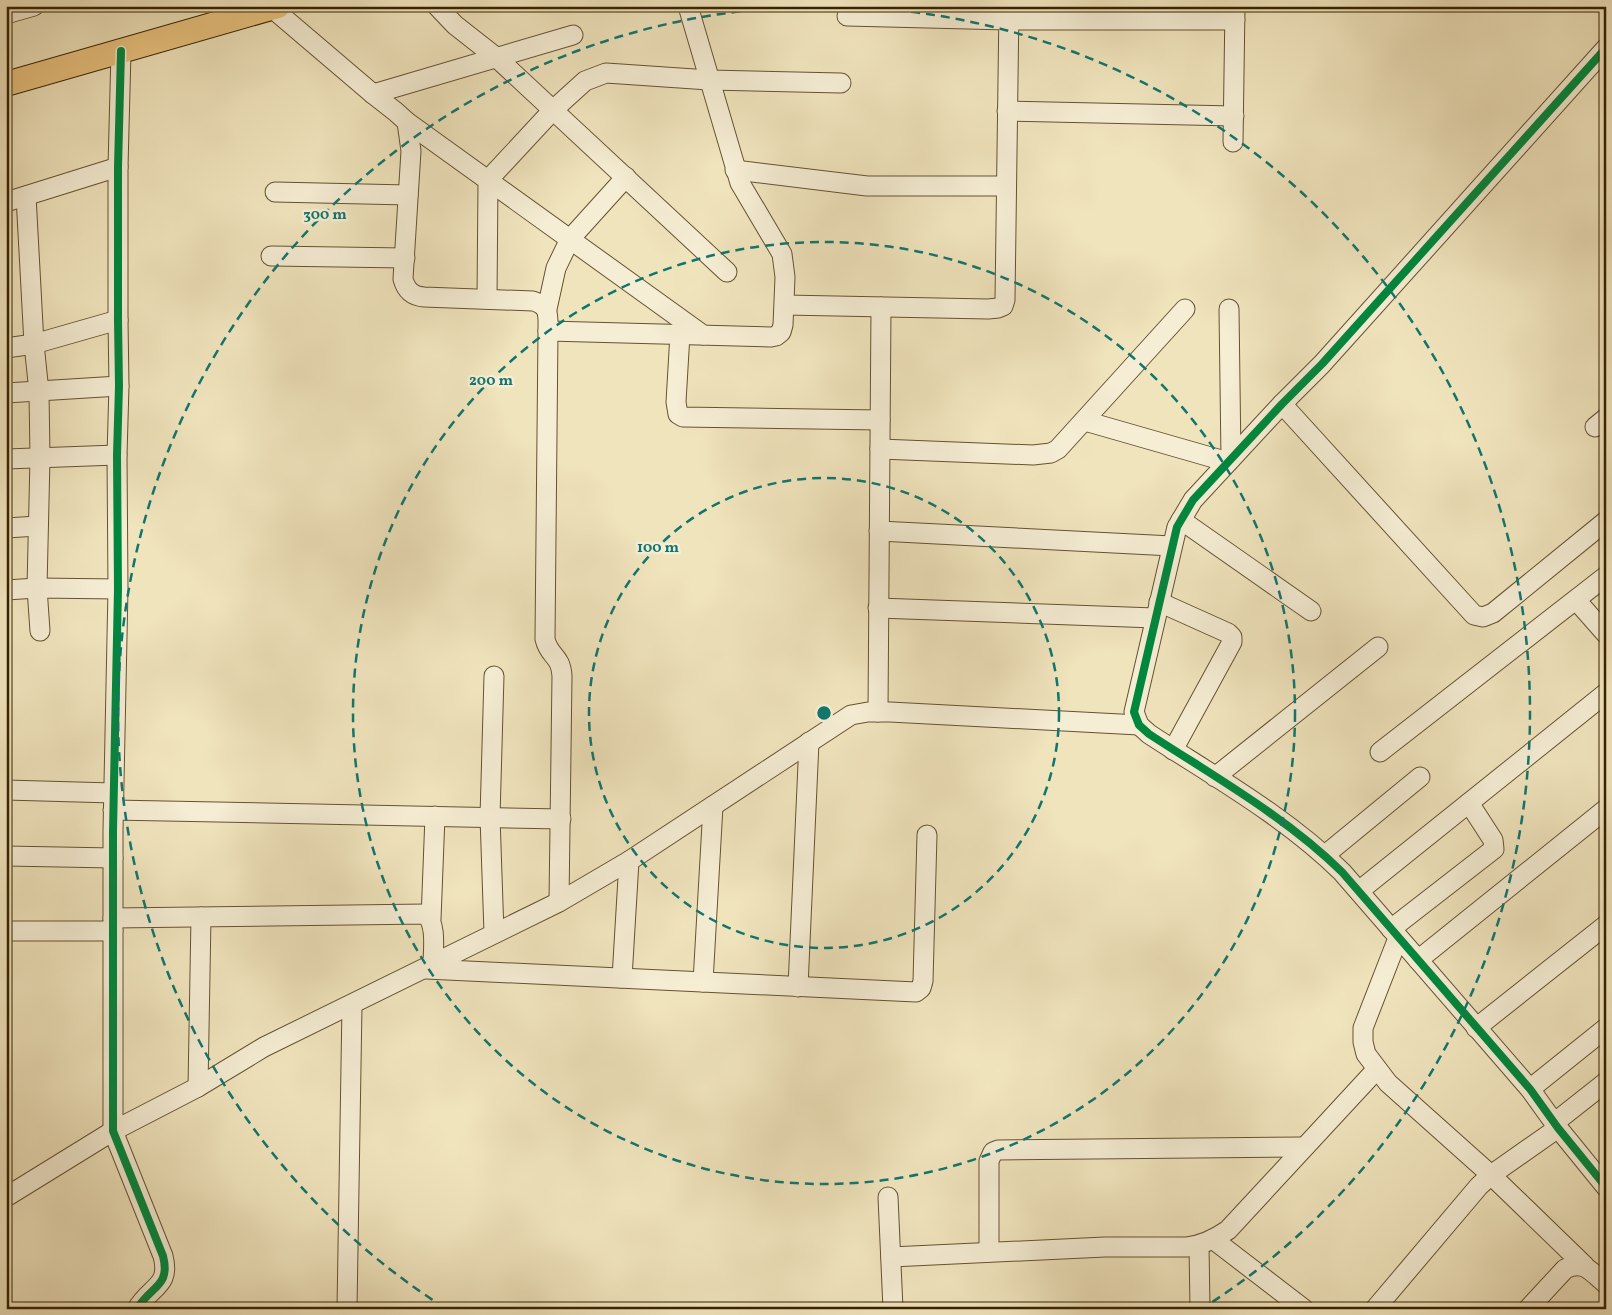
<svg xmlns="http://www.w3.org/2000/svg" width="1612" height="1315" viewBox="0 0 1612 1315" font-family="Vollkorn,serif">
	<style>
		.lines { fill: none; stroke-linecap: round; stroke-linejoin: round }
		.minor-casing { stroke: #655231; stroke-width: 21 }
		.major-casing { stroke: #372202; stroke-width: 26 }
		.minor { stroke: #f5edd4; stroke-width: 19 }
		.major { stroke: #e8c27e; stroke-width: 24 }
		.cycleway-casing { stroke: #f5edd4; stroke-width: 11 }
		.cycleway { stroke: #00873e; stroke-width: 8 }
		.ring { fill: none; stroke: #0f766e; stroke-width: 2.5; stroke-dasharray: 9 6 }
		.centre { fill: #0f766e; stroke: #f5edd4; stroke-width: 2.5 }
		.ring-label { font-size: 15px; text-anchor: middle; font-weight: bold; fill: #0f766e; stroke: #f5edd4; stroke-width: 5; stroke-linejoin: round; paint-order: stroke }
	</style>
	<rect width="100%" height="100%" fill="#f0e4bd"/>
	<filter id="stains"><feTurbulence type="fractalNoise" baseFrequency=".004" numOctaves="4"/><feColorMatrix values="0 0 0 0 .2 0 0 0 0 .09 0 0 0 0 .02 0 0 0 .5 -.17"/></filter>
	<radialGradient id="worn" r=".72"><stop offset=".6" stop-color="#630" stop-opacity="0"/><stop offset="1" stop-color="#630" stop-opacity=".3"/></radialGradient>
	<g class="lines">
		<defs>
			<g id="minor">
				<polyline points="437,6 455,25 497,58 727,272"/>
				<path d="M272 8 373 94 396 112 407 122 411 151 403 279C406 290 412 296 424 297L533 301C550 306 548 315 548 331L545 639C549 657 561 655 562 676L559 902"/>
				<polyline points="6,14 34,6"/>
				<polyline points="847,16 1008,20 1235,20"/>
				<path d="M1606 48 1322 364 1282 404 1193 500 1177 527 1134 712 1139 725 1149 734C1215 777 1286 817 1342 872L1530 1089 1558 1128 1606 1187"/>
				<path d="M121 51 118 167V320L119 386 117 455 118 589 113 831V1131L163 1256C171 1287 150 1286 137 1309"/>
				<polyline points="373,94 573,35"/>
				<polyline points="1007,111 1234,116"/>
				<polyline points="407,122 703,335"/>
				<polyline points="1233,142 1235,6"/>
				<polyline points="735,170 867,186 1006,186"/>
				<polyline points="275,192 408,195"/>
				<polyline points="26,196 34,344 39,392 40,458 37,588 40,631"/>
				<polyline points="6,202 118,167"/>
				<polyline points="271,256 405,258"/>
				<polyline points="487,299 488,180 553,110 585,81 606,73 709,80 841,83"/>
				<polyline points="785,305 988,309 998,308 1003,306 1005,300 1009,6"/>
				<polyline points="547,309 556,268 570,239 626,177"/>
				<polyline points="1229,309 1231,459"/>
				<polyline points="548,331 771,337 776,336 781,332 783,325 785,277 782,254 740,183 688,6"/>
				<polyline points="680,334 676,402 678,414 683,417 880,420"/>
				<polyline points="6,348 34,344 118,320"/>
				<polyline points="6,393 119,386"/>
				<polyline points="1282,404 1474,615 1483,617 1493,613 1606,521"/>
				<polyline points="1085,421 1228,462"/>
				<polyline points="1595,427 1606,418"/>
				<polyline points="880,449 1033,455 1051,453 1058,449 1185,309"/>
				<polyline points="6,459 117,455"/>
				<polyline points="1181,520 1311,611"/>
				<polyline points="6,528 38,526"/>
				<polyline points="879,531 1172,546"/>
				<polyline points="6,590 37,588 118,589"/>
				<polyline points="1576,600 1606,634"/>
				<polyline points="1159,602 1228,633 1232,637 1232,642 1173,750"/>
				<polyline points="878,608 1155,618"/>
				<polyline points="494,676 490,817 494,933"/>
				<polyline points="878,712 881,307"/>
				<polyline points="1380,752 1606,576"/>
				<polyline points="1215,777 1378,647"/>
				<polyline points="6,790 113,793"/>
				<polyline points="113,810 561,819"/>
				<polyline points="1325,855 1420,777"/>
				<polyline points="6,856 113,858"/>
				<polyline points="1359,891 1606,693"/>
				<path d="M113 918 426 914C437 926 433 949 433 965"/>
				<polyline points="431,919 435,816"/>
				<polyline points="1391,929 1494,849 1493,840 1469,803"/>
				<polyline points="6,931 113,931"/>
				<polyline points="1398,938 1363,1028 1363,1042 1366,1054 1388,1083 1491,1175 1585,1266"/>
				<polyline points="1418,960 1606,809"/>
				<polyline points="426,969 916,992 921,988 923,981 927,835"/>
				<polyline points="622,978 629,861"/>
				<polyline points="703,982 713,806"/>
				<polyline points="798,987 809,742"/>
				<polyline points="1476,1028 1606,925"/>
				<polyline points="198,1087 201,917"/>
				<polyline points="1530,1089 1606,1028"/>
				<polyline points="1554,1123 1606,1082"/>
				<polyline points="6,1197 113,1131 198,1087 264,1047 559,902 629,861 851,715 868,712 890,712 1139,725"/>
				<polyline points="888,1197 893,1309"/>
				<polyline points="1214,1240 1304,1309"/>
				<polyline points="1199,1245 1200,1309"/>
				<polyline points="989,1252 989,1161 993,1152 998,1150 1303,1147"/>
				<path d="M891 1257 1105 1247H1187C1203 1245 1215 1239 1228 1230L1377 1069"/>
				<polyline points="347,1309 352,1005"/>
				<polyline points="1375,1309 1479,1186 1491,1175 1558,1128"/>
				<path d="M1528 1309 1565 1269C1584 1259 1592 1273 1606 1284"/>
			</g>
			<polyline id="major" points="6,84 278,6"/>
		</defs>
		<use href="#minor" class="minor-casing"/>
		<use href="#major" class="major-casing"/>
		<use href="#minor" class="minor"/>
		<use href="#major" class="major"/>
		<defs>
			<g id="cycleway">
				<path d="M1606 48 1322 364 1282 404 1193 500 1177 527 1134 712 1139 725 1149 734C1215 777 1286 817 1342 872L1530 1089 1558 1128 1606 1187"/>
				<path d="M121 51 118 167V320L119 386 117 455 118 589 113 831V1131L163 1256C171 1287 150 1286 137 1309"/>
			</g>
		</defs>
		<use href="#cycleway" class="cycleway-casing"/>
		<use href="#cycleway" class="cycleway"/>
	</g>
	<g class="ring">
		<circle cx="824" cy="713" r="235"/>
		<circle cx="824" cy="713" r="471"/>
		<path d="M445 1308A706 706 0 1 1 1203 1308"/>
	</g>
	<circle cx="824" cy="713" r="8" class="centre"/>
	<g class="ring-label">
		<text x="325" y="219">300 m</text>
		<text x="491" y="385">200 m</text>
		<text x="658" y="552">100 m</text>
	</g>
	<rect width="1612" height="1315" fill="none" stroke="#f0e4bd" stroke-width="25"/>
	<rect x="8" y="8" width="1597" height="1300" fill="none" stroke="#372202" stroke-width="2.5"/>
	<rect x="12" y="12" width="1587" height="1290" fill="none" stroke="#372202"/>
	<rect width="100%" height="100%" filter="url(#stains)"/>
	<rect width="100%" height="100%" fill="url(#worn)"/>
</svg>
